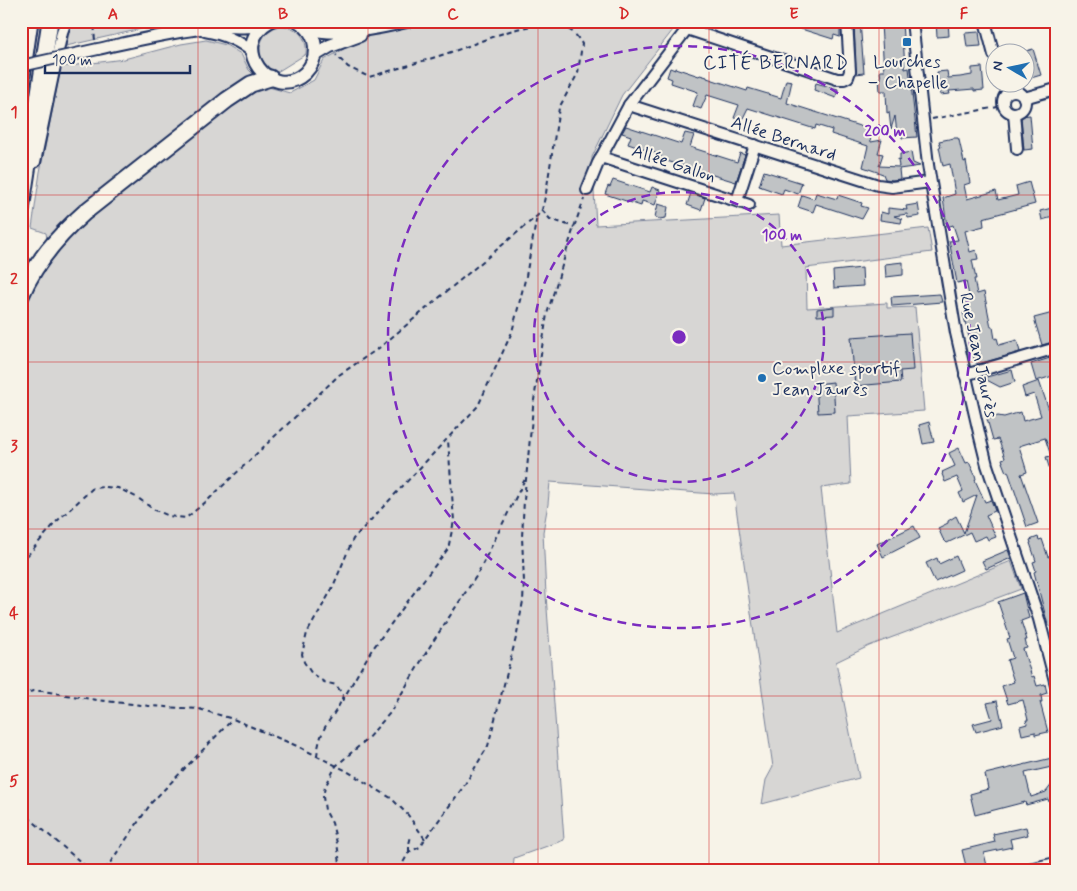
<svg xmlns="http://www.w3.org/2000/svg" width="1077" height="891" viewBox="0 0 1077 891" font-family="Mynerve,sans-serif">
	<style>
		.green { fill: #d7d6d4; stroke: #798299 }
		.building { fill: #c0c3c5; stroke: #1b2f5e }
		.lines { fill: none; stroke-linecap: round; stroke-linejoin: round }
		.minor-casing { stroke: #1b2f5e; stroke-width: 14 }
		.major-casing { stroke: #1b2f5e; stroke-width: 16 }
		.highway-casing { stroke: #1b2f5e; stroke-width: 19 }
		.path { stroke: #1b2f5e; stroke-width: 2; stroke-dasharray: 5 4; stroke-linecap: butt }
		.minor { stroke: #f7f3e8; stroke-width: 10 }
		.major { stroke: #f7f3e8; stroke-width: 12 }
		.highway { stroke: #f7f3e8; stroke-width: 15 }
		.minor-bridge-casing { stroke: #1b2f5e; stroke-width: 14; stroke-linecap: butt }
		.minor-bridge { stroke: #f7f3e8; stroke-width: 10 }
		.grid { fill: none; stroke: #d62828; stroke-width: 1; stroke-opacity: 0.55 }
		.ring { fill: none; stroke: #7b2cbf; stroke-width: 2.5; stroke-dasharray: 9 6 }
		.poi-dot { fill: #1f6fb2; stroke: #f7f3e8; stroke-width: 2 }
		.labels { text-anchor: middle; stroke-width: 4; stroke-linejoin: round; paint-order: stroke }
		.poi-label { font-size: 18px; fill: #1b2f5e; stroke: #f7f3e8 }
		.street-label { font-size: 18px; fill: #1b2f5e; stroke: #f7f3e8 }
		.neighbourhood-label { font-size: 19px; letter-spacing: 1px; fill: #1b2f5e; stroke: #f7f3e8 }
		.centre { fill: #7b2cbf; stroke: #f7f3e8; stroke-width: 2.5 }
		.ring-label { font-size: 15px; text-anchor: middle; font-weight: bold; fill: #7b2cbf; stroke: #f7f3e8; stroke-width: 4; stroke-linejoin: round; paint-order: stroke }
		.neatline { fill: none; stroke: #d62828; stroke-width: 2 }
		.grid-label { font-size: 16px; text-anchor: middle; font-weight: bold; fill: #d62828 }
	</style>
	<rect width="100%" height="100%" fill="#f7f3e8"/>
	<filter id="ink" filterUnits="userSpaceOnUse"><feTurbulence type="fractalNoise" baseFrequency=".02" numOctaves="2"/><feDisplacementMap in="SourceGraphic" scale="10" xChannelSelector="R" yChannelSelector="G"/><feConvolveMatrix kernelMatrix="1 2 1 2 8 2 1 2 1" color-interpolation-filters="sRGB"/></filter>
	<g filter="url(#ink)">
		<g class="green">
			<polygon points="72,21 185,21 159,25 66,46"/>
			<polygon points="310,21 680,21 622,95 592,157 596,225 779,215 781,245 928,228 932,252 806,268 807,308 887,303 887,308 915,307 924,411 848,416 851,484 821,488 837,633 1011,561 1021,589 869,646 836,662 859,778 762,804 766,780 773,767 734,493 714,494 550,482 548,504 543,532 546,595 564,840 514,858 513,870 21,870 21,322 25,307 50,256 46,233 32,228 40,172 61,67 124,59 181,44 206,40 226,45 241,54 249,70 265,86 290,93 314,80 324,60 344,49 336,26 313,24"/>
			<path d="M279 26C296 25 308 37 306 54L277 72C253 63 255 33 279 26Z"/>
		</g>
		<g class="building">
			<polygon points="782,21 825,21 831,23 831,22 840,25 840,37 834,35 833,39 782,23"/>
			<polygon points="854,21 860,21 864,73 856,74"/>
			<polygon points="889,21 902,21 905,69 909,68 917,137 902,138 902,134 897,134 895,116 891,129 889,112 887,113 886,91 880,91 879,79 881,79 880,71 884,71 881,24 889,23"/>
			<polygon points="936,21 948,21 949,36 937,37"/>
			<polygon points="979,32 981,46 967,47 965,33"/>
			<polygon points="1033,49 1041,75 1031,78 1024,56 1024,52 1023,52"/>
			<polygon points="982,67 984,90 974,91 974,89 962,90 949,91 950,94 940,95 937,72 947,71 948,78 960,77 972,75 972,68"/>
			<polygon points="670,68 675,70 675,68 699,76 700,75 707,77 707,78 747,91 748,88 781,98 786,80 792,81 787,103 869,129 871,142 882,140 878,153 883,154 879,166 899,167 898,159 900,160 900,154 911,152 913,163 920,166 899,169 900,179 892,180 885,179 883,174 863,167 868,146 831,134 832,130 816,125 815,129 748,108 742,120 734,118 739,105 707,95 701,109 693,106 698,92 671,83 672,79 667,77"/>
			<polygon points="816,83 838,89 836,98 814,90"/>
			<polygon points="1030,115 1033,149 1024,150 1021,116"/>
			<polygon points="626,126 681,144 685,133 694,135 690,147 737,162 740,153 745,155 736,182 660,159 661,155 628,144 631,136 622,133"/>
			<polygon points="954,138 958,138 959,140 964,162 966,161 970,183 964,185 967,199 996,191 998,200 1018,195 1016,186 1029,182 1035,204 983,218 984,226 965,231 970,252 976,250 978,259 972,260 976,279 974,279 977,294 984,292 991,327 993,327 995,339 997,338 999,345 1017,340 1020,352 978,364 975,362 963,313 966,312 963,297 969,296 966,281 957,283 950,245 949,241 958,240 953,225 947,227 943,198 955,194 950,164 943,166 939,147 941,147 939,141"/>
			<polygon points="764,171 802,183 798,194 784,189 782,194 759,186"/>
			<polygon points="613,180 650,192 652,187 660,190 655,205 642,201 641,206 605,194 608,186 610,187"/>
			<polygon points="691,193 705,198 701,210 687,205"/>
			<polygon points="816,193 837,199 838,195 862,203 861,206 868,208 862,219 816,204 813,212 798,207 802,195 814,199"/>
			<polygon points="658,204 668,207 666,218 659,219 655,217"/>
			<polygon points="918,204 920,216 908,218 907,214 894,216 902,219 901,223 880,220 881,212 888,214 888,208 907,210 906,206"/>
			<polygon points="1056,207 1056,216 1042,220 1040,211"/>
			<polygon points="903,262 903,275 886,277 885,264"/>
			<polygon points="862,268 863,286 834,288 833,271"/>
			<polygon points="940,294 942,302 892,306 891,297"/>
			<polygon points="834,307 834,315 817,316 817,309"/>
			<polygon points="1053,313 1054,317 1056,316 1056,341 1042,345 1034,318"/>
			<polygon points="910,333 913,370 900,371 901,382 855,386 851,337"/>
			<polygon points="1050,358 1050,361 1052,360 1056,375 1036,381 1031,364"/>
			<polygon points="1012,370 1015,382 1000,387 983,378"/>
			<polygon points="1039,381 1056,430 1056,482 1054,483 1046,457 1051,456 1045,438 1019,446 1027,472 1021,474 1038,523 1027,527 1008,471 1006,472 1002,462 1003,462 1002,459 1005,458 999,441 998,439 993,440 987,419 998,416 1004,417 1021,412 1023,421 1041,416 1034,394 1025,397 1022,387"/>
			<polygon points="833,382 835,412 818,413 816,384"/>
			<polygon points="929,422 934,442 923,444 919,425"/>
			<polygon points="959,448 966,463 969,462 975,475 976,479 975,480 985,502 991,500 995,511 986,515 996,537 988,540 986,536 974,541 970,532 947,543 943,539 938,528 948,523 948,521 956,516 964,533 977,495 963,502 959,493 963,491 957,477 945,482 942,474 943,473 942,472 955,466 949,453"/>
			<polygon points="914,526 920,538 883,557 877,544"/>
			<polygon points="1038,537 1039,540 1042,539 1048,557 1051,556 1056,571 1056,632 1048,625 1034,572 1036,571 1033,562 1036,561 1030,543 1031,543 1030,540"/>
			<polygon points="1008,550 1011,558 986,569 982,561"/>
			<polygon points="956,556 962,570 935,582 926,563 937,558 939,564"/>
			<polygon points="1023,593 1029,618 1021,621 1027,640 1025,640 1027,648 1023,649 1032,677 1034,676 1037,686 1045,684 1047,693 1041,695 1042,702 1040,702 1048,732 1035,735 1035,732 1022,735 1020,726 1027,724 1026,720 1028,720 1023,700 1008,704 1002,686 1014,682 1007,660 1013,658 1007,639 1010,638 998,602"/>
			<polygon points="997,701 1003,725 976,732 973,724 992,719 987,703"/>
			<polygon points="1056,757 1056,766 1025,773 1031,797 1046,792 1056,779 1056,801 1049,802 1048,799 1026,805 1025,802 975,815 970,794 988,789 985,774"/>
			<polygon points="1026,827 1028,835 1010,839 1012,847 984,853 988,870 967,870 962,850 995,842 993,834"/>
		</g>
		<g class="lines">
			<defs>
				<g id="minor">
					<polyline points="912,21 928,165 956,333 980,437 987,465 1039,619 1056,685"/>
					<polyline points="985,21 994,55"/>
					<polyline points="687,29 837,79 844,79 848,77 850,71 847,21"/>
					<path d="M205 31C222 34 239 40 252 52"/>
					<path d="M98 49C134 41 171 32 208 28 226 25 244 30 262 26"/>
					<circle cx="1014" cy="102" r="11"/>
					<polyline points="1024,98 1056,89"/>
					<polyline points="629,105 878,185 892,187 930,182"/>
					<polyline points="1014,113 1017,149"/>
					<polyline points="601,157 749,205"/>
					<polyline points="35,162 62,32 66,21"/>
					<polyline points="587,190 598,163 629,105 693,21"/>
					<polyline points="737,201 755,145"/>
					<polyline points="965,375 1056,348"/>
					<polyline points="1024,870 1056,863"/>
				</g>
				<g id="major">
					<path d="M270 21C227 45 271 104 305 73 311 67 315 58 315 49 315 37 308 27 298 21"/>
					<path d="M307 28C338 37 377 28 407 21"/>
					<polyline points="315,55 330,46 360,35"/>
				</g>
				<g id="highway">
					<polyline points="21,83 30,21"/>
					<polyline points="21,210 50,21"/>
					<path d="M21 296C35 262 58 236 85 212L227 100 251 84 270 78"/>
				</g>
			</defs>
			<use href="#minor" class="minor-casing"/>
			<use href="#major" class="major-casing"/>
			<use href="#highway" class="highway-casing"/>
			<g class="path">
				<path d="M95 40C94 33 94 27 98 21"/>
				<polyline points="932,119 1003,106"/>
				<polyline points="542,210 550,219 574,227"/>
				<path d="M21 563 56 522 93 488 106 487 118 488 138 498 153 509 169 516 186 518 207 501 339 375 379 348 537 216 542 210 546 193 559 108 578 73 582 44C577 36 572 29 562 27 524 19 486 41 451 52 424 61 396 69 369 77L348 67 336 55"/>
				<polyline points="21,695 33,691 43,691 97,700 149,706 199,709 233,719 297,746 345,770 391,798 408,815 425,839"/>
				<polyline points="342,701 371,651 425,578 448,549 454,521 448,440"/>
				<path d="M317 756C318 745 321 733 327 724 333 714 340 707 343 695L336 685 324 682 312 674 304 662 302 654 307 633 332 589 353 539 478 406 512 332 526 276 537 216"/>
				<polyline points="21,811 90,870"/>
				<polyline points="409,852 409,844 411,836"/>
				<polyline points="105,870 152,802 232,720"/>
				<polyline points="341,870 337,843 332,823 325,810 323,797 325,787 336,766 366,740 390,713 432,643 477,575 525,479"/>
				<polyline points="399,870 409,852 420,847 425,839 464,786 488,746 502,692 517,634 523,601 524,582 522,537 524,500 533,407 547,314 574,227 584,199"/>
			</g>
			<use href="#minor" class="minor"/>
			<use href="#major" class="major"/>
			<use href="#highway" class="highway"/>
			<defs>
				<polyline id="minor-bridge" points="21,66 98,49"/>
			</defs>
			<use href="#minor-bridge" class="minor-bridge-casing"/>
			<use href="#minor-bridge" class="minor-bridge"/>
		</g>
	</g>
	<path class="grid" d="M198 21V870M368 21V870M538 21V870M709 21V870M879 21V870M21 195H1056M21 362H1056M21 529H1056M21 696H1056"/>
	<g class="ring">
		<circle cx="679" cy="337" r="145"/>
		<circle cx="679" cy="337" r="291"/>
	</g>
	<g class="poi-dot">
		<rect x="902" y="37" width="10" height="10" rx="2.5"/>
		<circle cx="762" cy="378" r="5"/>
	</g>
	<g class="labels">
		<g class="poi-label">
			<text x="907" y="67">Lourches<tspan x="907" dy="21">– Chapelle</tspan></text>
			<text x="772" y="374" text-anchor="start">Complexe sportif<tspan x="772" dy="21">Jean Jaurès</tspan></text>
		</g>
		<g class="street-label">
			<text transform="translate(784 138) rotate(18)" y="6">Allée Bernard</text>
			<text transform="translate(674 163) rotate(18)" y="6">Allée Gallon</text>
			<text transform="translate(979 355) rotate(78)" y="6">Rue Jean Jaurès</text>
		</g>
		<g class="neighbourhood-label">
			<text x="776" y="69">CITÉ BERNARD</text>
		</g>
	</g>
	<circle cx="679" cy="337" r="8" class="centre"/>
	<g class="ring-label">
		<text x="885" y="136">200 m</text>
		<text x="782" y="240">100 m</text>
	</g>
	<rect width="1077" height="891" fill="none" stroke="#f7f3e8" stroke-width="55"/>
	<g transform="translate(1010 68) rotate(279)"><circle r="24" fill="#f7f3e8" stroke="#9fa5b1"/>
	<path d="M0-4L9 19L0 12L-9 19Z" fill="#1f6fb2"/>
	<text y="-8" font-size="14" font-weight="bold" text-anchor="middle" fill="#1b2f5e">N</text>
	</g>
	<path d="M45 65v8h145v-8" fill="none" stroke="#1b2f5e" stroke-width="2.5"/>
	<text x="52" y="65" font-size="15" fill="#1b2f5e" stroke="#f7f3e8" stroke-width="4" paint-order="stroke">100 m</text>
	<rect x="28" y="28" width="1022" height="836" class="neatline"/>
	<g class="grid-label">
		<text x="113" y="19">A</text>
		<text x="283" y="19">B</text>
		<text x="453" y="19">C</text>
		<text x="624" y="19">D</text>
		<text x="794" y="19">E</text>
		<text x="964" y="19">F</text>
		<text x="14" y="117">1</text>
		<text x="14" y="284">2</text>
		<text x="14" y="451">3</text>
		<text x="14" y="618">4</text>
		<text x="14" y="786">5</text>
	</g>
</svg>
